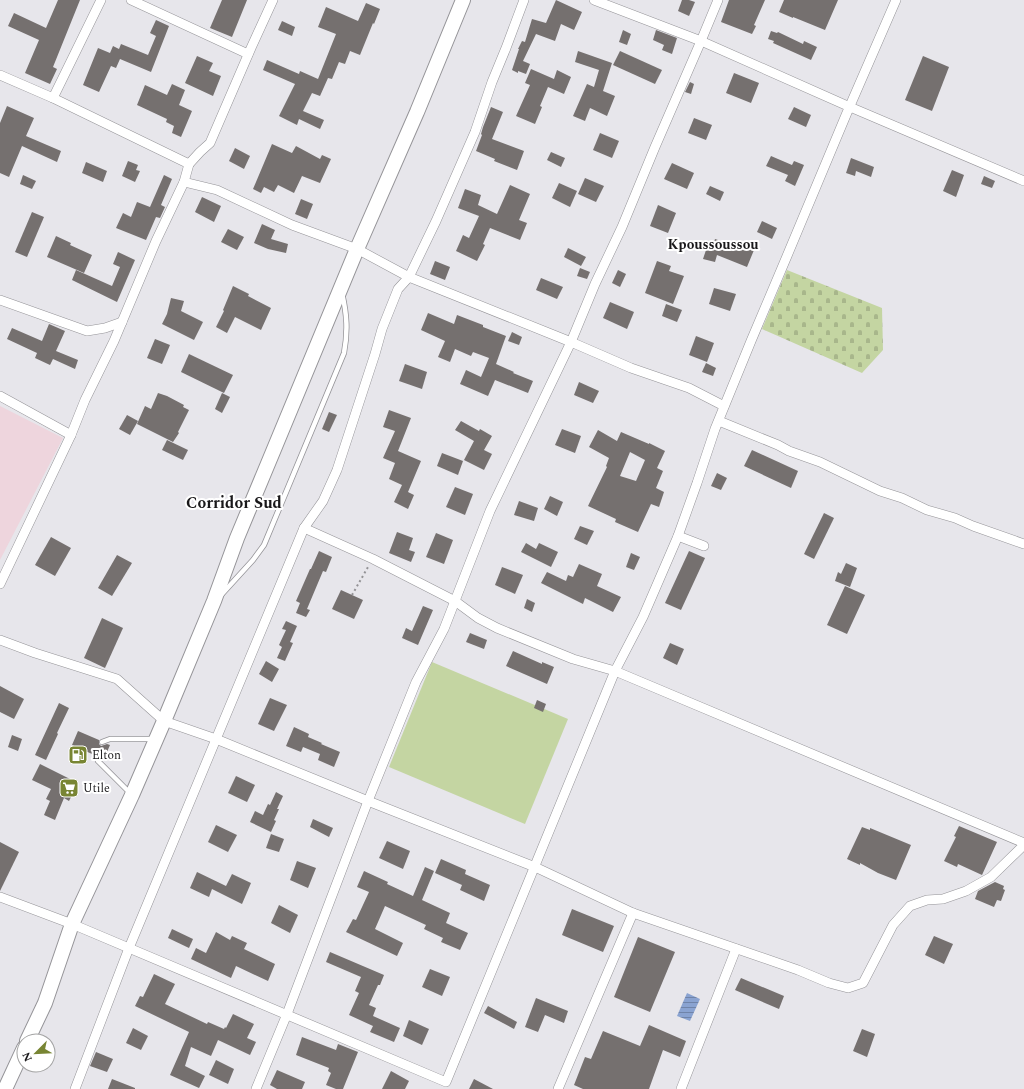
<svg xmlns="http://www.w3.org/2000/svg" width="1024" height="1089" viewBox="0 0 1024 1089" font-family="Spectral,serif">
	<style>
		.education { fill: #eed5dd }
		.green { fill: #c4d5a2 }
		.cemetery { fill: url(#cemetery-stones) }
		.water { fill: url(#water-rules) }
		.building { fill: #75706f; fill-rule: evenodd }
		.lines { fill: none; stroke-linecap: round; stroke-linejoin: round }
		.service-casing { stroke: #959498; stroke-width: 6 }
		.minor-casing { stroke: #959498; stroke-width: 10 }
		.trunk-casing { stroke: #959498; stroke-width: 16 }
		.path { stroke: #929194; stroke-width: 2; stroke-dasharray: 2 3; stroke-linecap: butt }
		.service { stroke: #fff; stroke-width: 4.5 }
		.minor { stroke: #fff; stroke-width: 9 }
		.trunk { stroke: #fff; stroke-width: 14 }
		.labels { text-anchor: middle; stroke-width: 4; stroke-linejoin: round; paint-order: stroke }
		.poi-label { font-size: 12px; fill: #19181a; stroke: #fff; text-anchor: start }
		.quarter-label { font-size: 14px; font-weight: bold; fill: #19181a; stroke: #fff }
		.district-label { font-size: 16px; font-weight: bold; fill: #19181a; stroke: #fff }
	</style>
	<defs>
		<pattern id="cemetery-stones" width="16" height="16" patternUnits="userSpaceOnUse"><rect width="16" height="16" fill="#c4d5a2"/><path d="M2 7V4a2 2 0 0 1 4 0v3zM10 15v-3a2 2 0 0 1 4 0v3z" fill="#a8b68b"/></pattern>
		<pattern id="water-rules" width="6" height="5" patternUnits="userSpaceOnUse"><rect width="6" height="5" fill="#8aa3d1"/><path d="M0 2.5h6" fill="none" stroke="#7084a9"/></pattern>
	</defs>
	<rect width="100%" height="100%" fill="#e7e6eb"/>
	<polygon class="education" points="0,406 63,438 0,560"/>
	<polygon class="green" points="432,662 568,719 525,824 389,767"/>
	<polygon class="cemetery" points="787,270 882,308 883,350 862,373 762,329"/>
	<polygon class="water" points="687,993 700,999 690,1021 677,1016"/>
	<g class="building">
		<polygon points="58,0 80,0 53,67 57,69 50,84 25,73 39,40 8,26 14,13 46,28"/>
		<polygon points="222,0 247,0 232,37 210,28"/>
		<polygon points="556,0 582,12 574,30 561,24 555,41 536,34 523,61 530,64 526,74 518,71 518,73 512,70 519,49 518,49 522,41 525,42 532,19 546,23"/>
		<polygon points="682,0 689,0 695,2 689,16 678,11"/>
		<polygon points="729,0 765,0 754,25 756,26 752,34 721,22"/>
		<polygon points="784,0 838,0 825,30 793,17 793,18 779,12"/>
		<polygon points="366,3 380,9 374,24 373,23 360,55 350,51 345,64 339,62 332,79 328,78 320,96 312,93 303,111 324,120 320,129 299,119 297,125 279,116 295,84 263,70 267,60 299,74 300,71 318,79 336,34 318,27 326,7 358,21"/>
		<polygon points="156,20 169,26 151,72 120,59 116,68 111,66 99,92 83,85 98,48 110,53 113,46 119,49 121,44 148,55 156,36 150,33"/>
		<polygon points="282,21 295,27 292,36 278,30"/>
		<polygon points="623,30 631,34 627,45 619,42"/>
		<polygon points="656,30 677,38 672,54 662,50 664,45 653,40"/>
		<polygon points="771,31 777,33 778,32 803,44 804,41 817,47 811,60 773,43 774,41 768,39"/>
		<polygon points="578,51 612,63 603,91 615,96 607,116 590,108 585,121 573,116 587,84 594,87 599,70 575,62"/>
		<polygon points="620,51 662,70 655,84 613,65"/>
		<polygon points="197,56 213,63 209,71 221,76 213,96 185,83"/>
		<polygon points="923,56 949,67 932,111 905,100"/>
		<polygon points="531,69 554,79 557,70 571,77 564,94 548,87 540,106 542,107 535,124 516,116 530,85 525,83"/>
		<polygon points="734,73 759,83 751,103 726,93"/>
		<polygon points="690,82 694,84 691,94 685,92"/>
		<polygon points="172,84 185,90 179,105 192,111 181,137 172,133 174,126 166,122 167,119 137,105 145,85 167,95"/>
		<polygon points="7,106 34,118 26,136 61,151 57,162 22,146 9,177 0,173 0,123"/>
		<polygon points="491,107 503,112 492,139 524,151 517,170 494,161 495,159 476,151 482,135 481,134 483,127"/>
		<polygon points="794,107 811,115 806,127 788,119"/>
		<polygon points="694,118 712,125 706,140 688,133"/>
		<polygon points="600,133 619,141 612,158 593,150"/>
		<polygon points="272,144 292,153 296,146 320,159 322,155 331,159 320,183 302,176 294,193 278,185 274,192 264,187 261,193 253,189"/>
		<polygon points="235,148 250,156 244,169 229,161"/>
		<polygon points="551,152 565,158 561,167 547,160"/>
		<polygon points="771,156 792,165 794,161 804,165 795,186 785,181 788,175 766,166"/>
		<polygon points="851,158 874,167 871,177 856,171 855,176 846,173"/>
		<polygon points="128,161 138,165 136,170 140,171 135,182 122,176"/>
		<polygon points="86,162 107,171 103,182 82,173"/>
		<polygon points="672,163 694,173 687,189 664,179"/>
		<polygon points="952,170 964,175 956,197 943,191"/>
		<polygon points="23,175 36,181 32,189 20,184"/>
		<polygon points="164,175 172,179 161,205 165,207 160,218 156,217 146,240 116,228 123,213 131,217 137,202 150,207"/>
		<polygon points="984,176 995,181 992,188 981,184"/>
		<polygon points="585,178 604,186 596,202 578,194"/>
		<polygon points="559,183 577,191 570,207 552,198"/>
		<polygon points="510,185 530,194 519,220 527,223 520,240 490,228 483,244 485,245 477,261 456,251 463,235 469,238 479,216 458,208 465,189 481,195 478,205 497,214"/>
		<polygon points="710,186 724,192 720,201 706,194"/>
		<polygon points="202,197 221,206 214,222 195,212"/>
		<polygon points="301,199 313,204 307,219 295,214"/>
		<polygon points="658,205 676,213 668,233 650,226"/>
		<polygon points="32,212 44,217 27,257 15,252"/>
		<polygon points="762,221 777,228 772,239 757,232"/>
		<polygon points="262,224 275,230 271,239 288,244 286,253 268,249 254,243"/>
		<polygon points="228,229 244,237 237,250 221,242"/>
		<polygon points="56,236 71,243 70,245 92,255 84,273 47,257"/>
		<polygon points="715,239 733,245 734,242 754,250 747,267 717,255 715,262 703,259 706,250 711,251"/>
		<polygon points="568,248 586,257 581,266 564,257"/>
		<polygon points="118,252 135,260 117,302 72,280 76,270 112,286 120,267 113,264"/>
		<polygon points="435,261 450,267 445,280 430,274"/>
		<polygon points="657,261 671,266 669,271 684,276 673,304 645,293"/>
		<polygon points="580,268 590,272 587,279 577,276"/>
		<polygon points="618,270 626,274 620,287 612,283"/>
		<polygon points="541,278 563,287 557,299 536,290"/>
		<polygon points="233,286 249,294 248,296 271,308 261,330 235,317 227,333 216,327 224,311 223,310"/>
		<polygon points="714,288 736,294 730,311 709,304"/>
		<polygon points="171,298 184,301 181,311 203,322 194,340 162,324 167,314"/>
		<polygon points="610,302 634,312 627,329 603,318"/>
		<polygon points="666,304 682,310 677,322 662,316"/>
		<polygon points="428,313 454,324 457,315 483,325 483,327 506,336 496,364 514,372 513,373 533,381 528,393 495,380 488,396 460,384 466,370 481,377 489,358 473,352 471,356 455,349 450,362 438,357 445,341 421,330"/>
		<polygon points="49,324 65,331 56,351 78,360 75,369 53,359 50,365 35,358 37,353 7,339 12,328 42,341"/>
		<polygon points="512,332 522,337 519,345 508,341"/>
		<polygon points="696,336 714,343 707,362 689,355"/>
		<polygon points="155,339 170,345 162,364 147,358"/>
		<polygon points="189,354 233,375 224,393 181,372"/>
		<polygon points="706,363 716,368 713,376 702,372"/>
		<polygon points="405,364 427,372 422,389 399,381"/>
		<polygon points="579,382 599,391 593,403 574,395"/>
		<polygon points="158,393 167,396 184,405 183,407 189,410 178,432 179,433 173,442 137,424 145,406 151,409"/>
		<polygon points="222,393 230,397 222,413 215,409"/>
		<polygon points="389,410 411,418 398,451 421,461 408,492 414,495 408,509 394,502 402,485 389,479 395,463 383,458 395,431 383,427"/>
		<polygon points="329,412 337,415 329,432 322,429"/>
		<polygon points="127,415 138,421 130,435 119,429"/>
		<polygon points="461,421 479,431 480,429 492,436 484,450 492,454 484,470 464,460 474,441 455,430"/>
		<polygon points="562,429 581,436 575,453 555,445"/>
		<path d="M598 430 617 441 621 432 649 444V443L665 451 657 468 663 471 656 488 664 492 659 507 651 504 638 532 615 522 616 519 588 506 607 467 606 466 609 458 589 447ZM630 452 645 460 636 481 620 476Z"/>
		<polygon points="167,440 188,450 183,460 162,450"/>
		<polygon points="752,450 798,471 791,488 744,466"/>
		<polygon points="442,453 463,461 458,475 437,466"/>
		<polygon points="717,473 727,478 721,490 711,486"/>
		<polygon points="455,487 473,494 465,515 446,507"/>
		<polygon points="550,496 563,502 557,516 544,509"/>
		<polygon points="519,501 538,508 534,521 514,515"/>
		<polygon points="824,513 834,518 814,559 804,554"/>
		<polygon points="580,526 594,531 587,545 574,539"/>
		<polygon points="397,532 413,538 409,550 415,552 411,562 389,553"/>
		<polygon points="436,533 453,540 444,564 426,557"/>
		<polygon points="51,537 71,548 55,576 35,565"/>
		<polygon points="526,543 536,549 539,543 558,552 551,567 521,552"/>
		<polygon points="319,551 332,557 326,572 323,571 307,609 310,610 306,617 296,613 300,603 296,601 310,569 311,569"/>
		<polygon points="689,551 705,558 681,610 665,603"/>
		<polygon points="631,553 640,557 634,570 626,567"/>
		<polygon points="117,555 132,563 112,596 98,588"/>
		<polygon points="846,563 857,568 850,587 835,581 838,572 841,574"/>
		<polygon points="579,564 602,574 597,586 621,597 613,612 585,598 583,604 541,583 547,572 566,581 568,575 573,577"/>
		<polygon points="502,567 523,575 515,594 495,585"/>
		<polygon points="845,586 865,595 847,634 827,625"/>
		<polygon points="341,590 363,600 354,619 332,609"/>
		<polygon points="527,599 535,603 532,612 524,608"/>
		<polygon points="423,606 433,610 418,645 402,638 406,628 412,631"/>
		<polygon points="102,618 123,628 105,668 84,658"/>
		<polygon points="286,621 297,626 290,642 293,643 285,661 277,658 282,647 279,645 286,630 282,629"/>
		<polygon points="470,633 487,640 484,649 466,642"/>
		<polygon points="670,643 684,649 677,665 663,658"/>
		<polygon points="513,651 542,664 542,662 554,667 547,684 506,666"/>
		<polygon points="266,661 279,669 272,682 259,674"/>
		<polygon points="0,686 24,699 14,719 0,712"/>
		<polygon points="270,698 287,705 274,731 258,724"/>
		<polygon points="537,700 546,704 543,712 534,708"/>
		<polygon points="59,703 69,708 57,733 58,734 46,760 35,755"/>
		<polygon points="294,727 309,734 308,737 322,743 321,744 340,752 334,767 318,760 320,754 303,747 301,752 286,746"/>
		<polygon points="78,731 99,740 99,744 101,746 107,744 110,745 104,759 101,757 99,753 97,751 94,752 92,754 72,745"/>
		<polygon points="12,735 22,739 18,751 8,747"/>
		<polygon points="40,764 78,783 69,801 64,798 55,820 44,815 50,801 46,799 51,789 32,780"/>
		<polygon points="236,776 255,785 247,802 228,793"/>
		<polygon points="276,792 283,796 277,809 279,809 274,820 276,821 271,832 250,822 255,811 263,815 268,804 270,805"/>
		<polygon points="313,819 333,828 329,837 310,827"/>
		<polygon points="216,825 237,835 228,852 208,842"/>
		<polygon points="959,826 997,842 982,875 958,864 957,867 944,861 956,837 954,836"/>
		<polygon points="862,827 870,830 870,828 911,845 896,880 878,873 860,863 860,865 847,859"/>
		<polygon points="271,834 284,839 279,852 266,848"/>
		<polygon points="387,841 410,851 403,869 379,858"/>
		<polygon points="0,842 19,852 0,891"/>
		<polygon points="441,859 466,870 465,874 490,885 484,901 460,890 462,885 435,873"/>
		<polygon points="297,861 316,868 308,888 290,880"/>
		<polygon points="425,867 434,871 422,900 450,913 446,923 468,933 460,950 441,942 443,938 424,929 426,925 385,906 375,929 403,943 397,956 346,932 353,919 356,920 369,892 357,887 364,871 388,882 387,884 413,896"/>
		<polygon points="197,872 226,886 232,874 251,883 242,904 212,889 209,897 190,888"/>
		<polygon points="995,882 1004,886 1003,889 1005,890 1001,901 997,900 994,907 975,899 978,891"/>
		<polygon points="279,905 298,915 290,933 271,923"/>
		<polygon points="572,909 614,926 603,952 562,935"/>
		<polygon points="172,929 193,939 189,948 168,938"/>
		<polygon points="216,932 230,940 232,936 247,943 244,949 275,964 268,981 236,966 231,978 191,959 196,948 206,953"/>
		<polygon points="934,936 953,944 944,964 925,955"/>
		<polygon points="638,937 675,952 650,1012 614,997"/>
		<polygon points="330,952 384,975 380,985 378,985 369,1005 376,1008 373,1016 400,1028 394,1042 370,1032 373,1026 349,1015 359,993 355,991 361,977 326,962"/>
		<polygon points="430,969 450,977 442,996 422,987"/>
		<polygon points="154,974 175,984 165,1004 207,1024 208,1022 224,1029 225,1027 226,1028 233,1014 254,1024 247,1038 256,1042 250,1055 218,1040 211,1056 191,1047 185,1066 205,1076 199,1088 170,1075 189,1032 135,1006 140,996 143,997"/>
		<polygon points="741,978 784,996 779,1009 735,990"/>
		<polygon points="536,998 568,1011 564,1023 545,1015 538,1032 525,1027"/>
		<polygon points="488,1006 517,1022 514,1029 484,1013"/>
		<polygon points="409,1020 429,1029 422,1045 403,1036"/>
		<polygon points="649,1025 686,1041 680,1057 663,1050 649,1089 583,1089 574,1085 585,1057 591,1059 603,1031 640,1046"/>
		<polygon points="133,1028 148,1036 141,1050 126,1043"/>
		<polygon points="862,1029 875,1034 867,1057 853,1051"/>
		<polygon points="302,1037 336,1050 338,1044 358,1052 343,1089 336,1089 326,1085 331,1073 328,1071 329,1068 296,1055"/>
		<polygon points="96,1052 113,1059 107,1072 90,1066"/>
		<polygon points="216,1060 234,1069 228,1084 209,1075"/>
		<polygon points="277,1070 305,1082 302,1089 277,1089 270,1085"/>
		<polygon points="391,1071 409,1081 405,1089 382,1089"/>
		<polygon points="112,1079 135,1088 135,1089 108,1089"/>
		<polygon points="474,1079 493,1089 469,1089"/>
	</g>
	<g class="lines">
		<defs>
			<g id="service">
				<path d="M222 594 253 560 264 545 344 353C348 331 347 315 342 293"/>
				<polyline points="102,742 110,739 154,739"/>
				<polyline points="96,755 98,761 131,794"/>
			</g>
			<g id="minor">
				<polyline points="131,0 248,54"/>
				<polyline points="524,0 506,48 492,82 475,132 436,221 409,277 398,289 382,329 375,354 337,470 323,501 304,528 373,559 455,601 478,618 497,628 573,659 615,671 1024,843"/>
				<polyline points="594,0 701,41 850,107 1024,181"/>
				<polyline points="0,75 53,98 189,164"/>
				<polyline points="53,98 101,0"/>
				<polyline points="184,182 217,190 292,225 357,249 409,277 571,342 631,368 689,388 724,406"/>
				<polyline points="0,300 87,331 105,328 122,322"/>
				<polyline points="0,396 71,435"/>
				<polyline points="719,421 778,445 789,451 820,462 880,491 902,498 927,510 955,518 973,526 1024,544"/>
				<polyline points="678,536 704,546"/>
				<polyline points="0,584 71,435 85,400 114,341 156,241 184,182 189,164 200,152 210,143 251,48 273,0"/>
				<polyline points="0,640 35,653 117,679 164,721 216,739 368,801 535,867 633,913 798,970 829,983 848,988 863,983 893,925 910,906 927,900 943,899 966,891 991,877 1024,845"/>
				<polyline points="0,897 72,924 446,1082 615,671 643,617 678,536 697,483 715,429 751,341 787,256 846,115 896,0"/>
				<polyline points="75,1089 129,948 304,528"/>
				<polyline points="256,1089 287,1014 368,801 416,682 444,629 490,511 571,342 595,284 622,227 655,147 701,41 718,0"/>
				<polyline points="558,1089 633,913"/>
				<polyline points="681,1089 736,949"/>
			</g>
			<g id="trunk">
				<polyline points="27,1041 45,1003 72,924 132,795 164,721 214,601 237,538 272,454 357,249 417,112 463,0"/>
				<polyline points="5,1089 24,1048"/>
			</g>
		</defs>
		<use href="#service" class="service-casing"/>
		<use href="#minor" class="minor-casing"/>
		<use href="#trunk" class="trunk-casing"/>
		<polyline class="path" points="352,595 368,567"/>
		<use href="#service" class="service"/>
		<use href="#minor" class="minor"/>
		<use href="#trunk" class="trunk"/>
	</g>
	<defs>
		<symbol id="fuel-square" viewBox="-11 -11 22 22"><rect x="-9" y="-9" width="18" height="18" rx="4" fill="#788533" stroke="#fff"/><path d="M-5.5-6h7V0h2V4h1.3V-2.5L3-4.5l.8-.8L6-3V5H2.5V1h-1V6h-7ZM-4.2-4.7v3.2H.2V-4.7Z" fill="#fff"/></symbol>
		<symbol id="supermarket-square" viewBox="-11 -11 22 22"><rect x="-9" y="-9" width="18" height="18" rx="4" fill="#788533" stroke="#fff"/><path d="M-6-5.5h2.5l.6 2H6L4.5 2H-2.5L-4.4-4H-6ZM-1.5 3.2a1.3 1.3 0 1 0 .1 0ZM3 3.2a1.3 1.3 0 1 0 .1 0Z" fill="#fff"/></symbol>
	</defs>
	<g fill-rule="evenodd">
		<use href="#fuel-square" x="67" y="744" width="22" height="22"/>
		<use href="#supermarket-square" x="58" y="777" width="22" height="22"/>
	</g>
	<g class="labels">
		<g class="poi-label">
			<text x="92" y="759">Elton</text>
			<text x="83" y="792">Utile</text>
		</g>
		<g class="quarter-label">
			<text x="713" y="249">Kpoussoussou</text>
		</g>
		<g class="district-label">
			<text x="234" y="508">Corridor Sud</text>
		</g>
	</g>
	<g transform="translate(36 1053) rotate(246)"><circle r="19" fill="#ffffff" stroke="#a3a3a3"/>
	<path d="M0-3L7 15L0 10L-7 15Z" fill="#788533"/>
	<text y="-6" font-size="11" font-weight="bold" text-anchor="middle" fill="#19181a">N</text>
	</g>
</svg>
